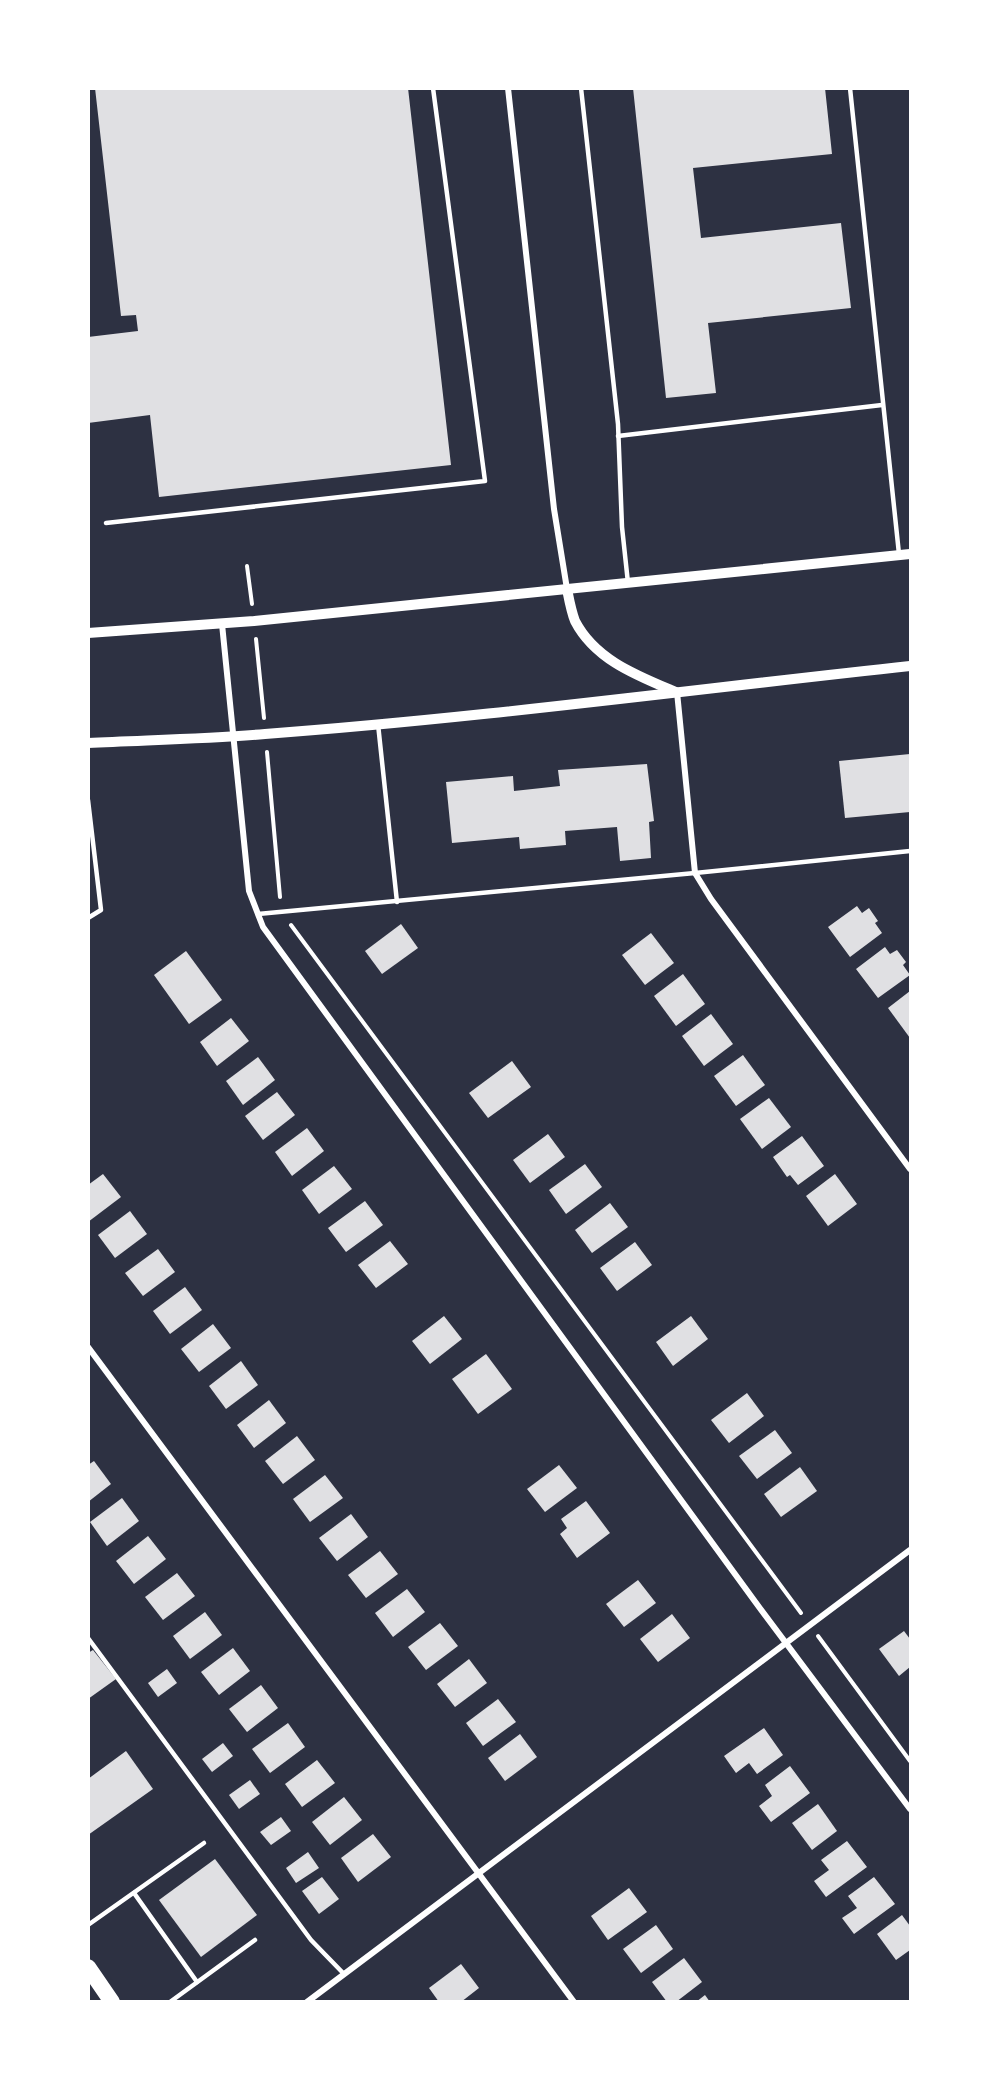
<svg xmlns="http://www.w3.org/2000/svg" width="999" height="2090" viewBox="0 0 999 2090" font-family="'Open Sans',sans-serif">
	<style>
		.building { fill: #e0e0e3 }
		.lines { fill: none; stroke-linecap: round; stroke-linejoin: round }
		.path { stroke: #fff; stroke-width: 4 }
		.service { stroke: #fff; stroke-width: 4.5 }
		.minor { stroke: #fff; stroke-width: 6 }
		.tertiary { stroke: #fff; stroke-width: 10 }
		.trunk { stroke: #fff; stroke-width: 16 }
	</style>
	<rect width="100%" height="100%" fill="#2d3142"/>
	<g class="building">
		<polygon points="95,88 408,88 451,465 159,497 150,415 88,423 88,337 138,331 136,315 121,316"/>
		<polygon points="633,88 825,88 832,154 693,168 701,238 841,223 851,308 708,323 716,393 666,398"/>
		<polygon points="910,754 910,812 845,818 839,761"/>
		<polygon points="647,764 654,821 649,822 651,858 620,861 617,827 565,831 566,845 520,849 519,837 452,843 446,782 513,776 514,791 560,786 558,770"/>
		<polygon points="857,906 862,913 869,908 878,921 875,923 882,933 850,957 828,927"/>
		<polygon points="401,924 418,948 382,974 365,951"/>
		<polygon points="651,933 674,963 645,985 622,955"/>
		<polygon points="885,947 890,954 897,950 906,962 903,965 910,975 878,998 856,969"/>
		<polygon points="186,951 222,1000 189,1024 154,975"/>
		<polygon points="683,974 705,1004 676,1026 654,996"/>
		<polygon points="910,991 910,1038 888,1008"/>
		<polygon points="711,1014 733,1044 704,1066 682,1036"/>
		<polygon points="231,1018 249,1041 217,1066 200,1042"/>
		<polygon points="743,1055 765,1085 736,1106 714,1076"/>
		<polygon points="258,1057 275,1080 243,1105 226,1081"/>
		<polygon points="512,1061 531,1087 488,1118 469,1093"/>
		<polygon points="277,1092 295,1115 263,1140 245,1116"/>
		<polygon points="769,1098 791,1127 762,1149 740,1119"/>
		<polygon points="307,1128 324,1151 292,1176 275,1152"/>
		<polygon points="548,1134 565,1157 530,1183 513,1160"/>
		<polygon points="802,1136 824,1166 798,1185 790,1175 787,1177 773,1157"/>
		<polygon points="585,1164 602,1187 566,1214 549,1190"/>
		<polygon points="334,1166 352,1189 319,1214 302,1190"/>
		<polygon points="103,1174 121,1197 88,1222 88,1185"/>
		<polygon points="835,1174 857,1204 828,1226 806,1196"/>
		<polygon points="365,1201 383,1225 346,1252 328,1228"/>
		<polygon points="610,1203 628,1227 592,1253 575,1230"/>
		<polygon points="130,1211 147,1234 115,1258 98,1235"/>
		<polygon points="390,1241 408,1264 376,1288 358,1265"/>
		<polygon points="635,1242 652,1265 617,1291 600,1268"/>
		<polygon points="158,1249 175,1272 143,1296 125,1273"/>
		<polygon points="185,1287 202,1310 170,1334 153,1311"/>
		<polygon points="444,1316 462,1339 430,1364 412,1341"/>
		<polygon points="691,1316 708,1339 673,1366 656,1342"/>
		<polygon points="213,1324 231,1348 199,1372 181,1349"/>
		<polygon points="486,1354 512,1389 478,1414 452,1379"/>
		<polygon points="241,1361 258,1385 226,1409 209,1386"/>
		<polygon points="747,1393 764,1416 729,1443 711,1420"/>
		<polygon points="269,1400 286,1423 254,1448 237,1425"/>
		<polygon points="775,1430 792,1453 757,1479 739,1456"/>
		<polygon points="297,1436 315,1460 283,1484 265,1461"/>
		<polygon points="94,1461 111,1484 88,1502 88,1465"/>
		<polygon points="559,1465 577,1488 545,1512 527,1489"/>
		<polygon points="800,1467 817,1491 781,1517 764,1494"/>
		<polygon points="325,1475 343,1498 310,1522 293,1499"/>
		<polygon points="122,1498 139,1521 107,1546 90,1522"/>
		<polygon points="586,1501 610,1533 577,1558 560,1534 567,1528 561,1519"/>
		<polygon points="351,1514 368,1537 337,1561 319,1538"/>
		<polygon points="148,1536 166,1559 134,1584 116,1561"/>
		<polygon points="380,1551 398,1574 366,1598 348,1575"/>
		<polygon points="177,1573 195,1596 163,1620 145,1597"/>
		<polygon points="638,1580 656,1603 624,1627 606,1604"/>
		<polygon points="407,1589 425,1612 393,1637 375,1613"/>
		<polygon points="205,1612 222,1635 190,1659 173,1636"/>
		<polygon points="672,1614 690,1638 658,1662 640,1639"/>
		<polygon points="440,1623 458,1646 426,1670 408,1647"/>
		<polygon points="904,1631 910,1639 910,1667 899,1676 879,1649"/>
		<polygon points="233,1648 250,1671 219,1695 201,1672"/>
		<polygon points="93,1650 116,1679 88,1699 88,1653"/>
		<polygon points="469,1659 487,1683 455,1707 437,1684"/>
		<polygon points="167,1669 177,1683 158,1697 148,1683"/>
		<polygon points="261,1685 278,1708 247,1732 229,1709"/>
		<polygon points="498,1699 516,1722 483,1746 466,1723"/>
		<polygon points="288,1723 305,1747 270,1773 252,1749"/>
		<polygon points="764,1728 783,1755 757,1774 749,1763 736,1773 724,1756"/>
		<polygon points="520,1734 537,1757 505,1781 488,1758"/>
		<polygon points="223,1743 233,1756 212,1772 202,1759"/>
		<polygon points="126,1751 153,1789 88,1835 88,1779"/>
		<polygon points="317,1760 335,1783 302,1807 285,1784"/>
		<polygon points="790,1766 810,1793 771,1822 759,1806 772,1796 765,1785"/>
		<polygon points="250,1780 260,1794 239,1809 229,1795"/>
		<polygon points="344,1797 362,1820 330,1845 312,1822"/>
		<polygon points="818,1804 837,1831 812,1850 792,1823"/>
		<polygon points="281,1817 291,1831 271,1845 260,1832"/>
		<polygon points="373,1834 391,1857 358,1882 341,1858"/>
		<polygon points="847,1841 867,1867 826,1897 814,1881 829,1870 821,1860"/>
		<polygon points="308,1852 319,1868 296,1883 286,1868"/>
		<polygon points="215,1859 257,1915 201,1957 159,1900"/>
		<polygon points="322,1877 339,1899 319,1914 302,1891"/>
		<polygon points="874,1877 895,1904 854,1934 842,1918 857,1908 848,1896"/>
		<polygon points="629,1888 647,1912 608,1940 591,1916"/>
		<polygon points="902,1915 910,1926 910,1950 896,1960 877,1934"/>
		<polygon points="656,1925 673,1949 641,1973 623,1949"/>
		<polygon points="684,1958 702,1982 676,2002 667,2002 652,1982"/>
		<polygon points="461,1964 479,1988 461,2002 439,2002 429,1988"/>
		<polygon points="705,1995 710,2002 696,2002"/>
	</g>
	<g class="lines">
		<g class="path">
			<polyline points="247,566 252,604"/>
			<polyline points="256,639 264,718"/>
			<polyline points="267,752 280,897"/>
			<polyline points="291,925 801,1613"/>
			<polyline points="818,1636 910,1761"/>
		</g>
		<g class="service">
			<polyline points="581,88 618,424 622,527 628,583"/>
			<polyline points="850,88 899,554"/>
			<polyline points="618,436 882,405"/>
			<polyline points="106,523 485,481 433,88"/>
			<polyline points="378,724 397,902"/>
			<polyline points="88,800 101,910 88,918"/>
			<polyline points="258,914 695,873 910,851"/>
			<polyline points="88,1638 311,1940 344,1974"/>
			<polyline points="134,1893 197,1982"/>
			<polyline points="88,1925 204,1843"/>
			<polyline points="170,2002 255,1940"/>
		</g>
		<g class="minor">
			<polyline points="508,88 554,509 567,589"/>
			<polyline points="222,624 249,891 263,927 759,1607 910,1809"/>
			<polyline points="677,692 695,873 711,899 910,1169"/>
			<polyline points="88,1347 574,2002"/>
			<polyline points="307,2002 910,1550"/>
		</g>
		<g class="tertiary">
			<path d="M567 589C569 599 571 611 575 621 595 660 638 676 676 692"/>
			<polyline points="88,633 254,621 910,554"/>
			<path d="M88 743C147 740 206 739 265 734 481 718 696 689 910 666"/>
		</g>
		<polyline class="trunk" points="88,1967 112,2002"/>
	</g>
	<rect width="999" height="2090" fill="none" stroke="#ffffff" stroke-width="180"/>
</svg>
